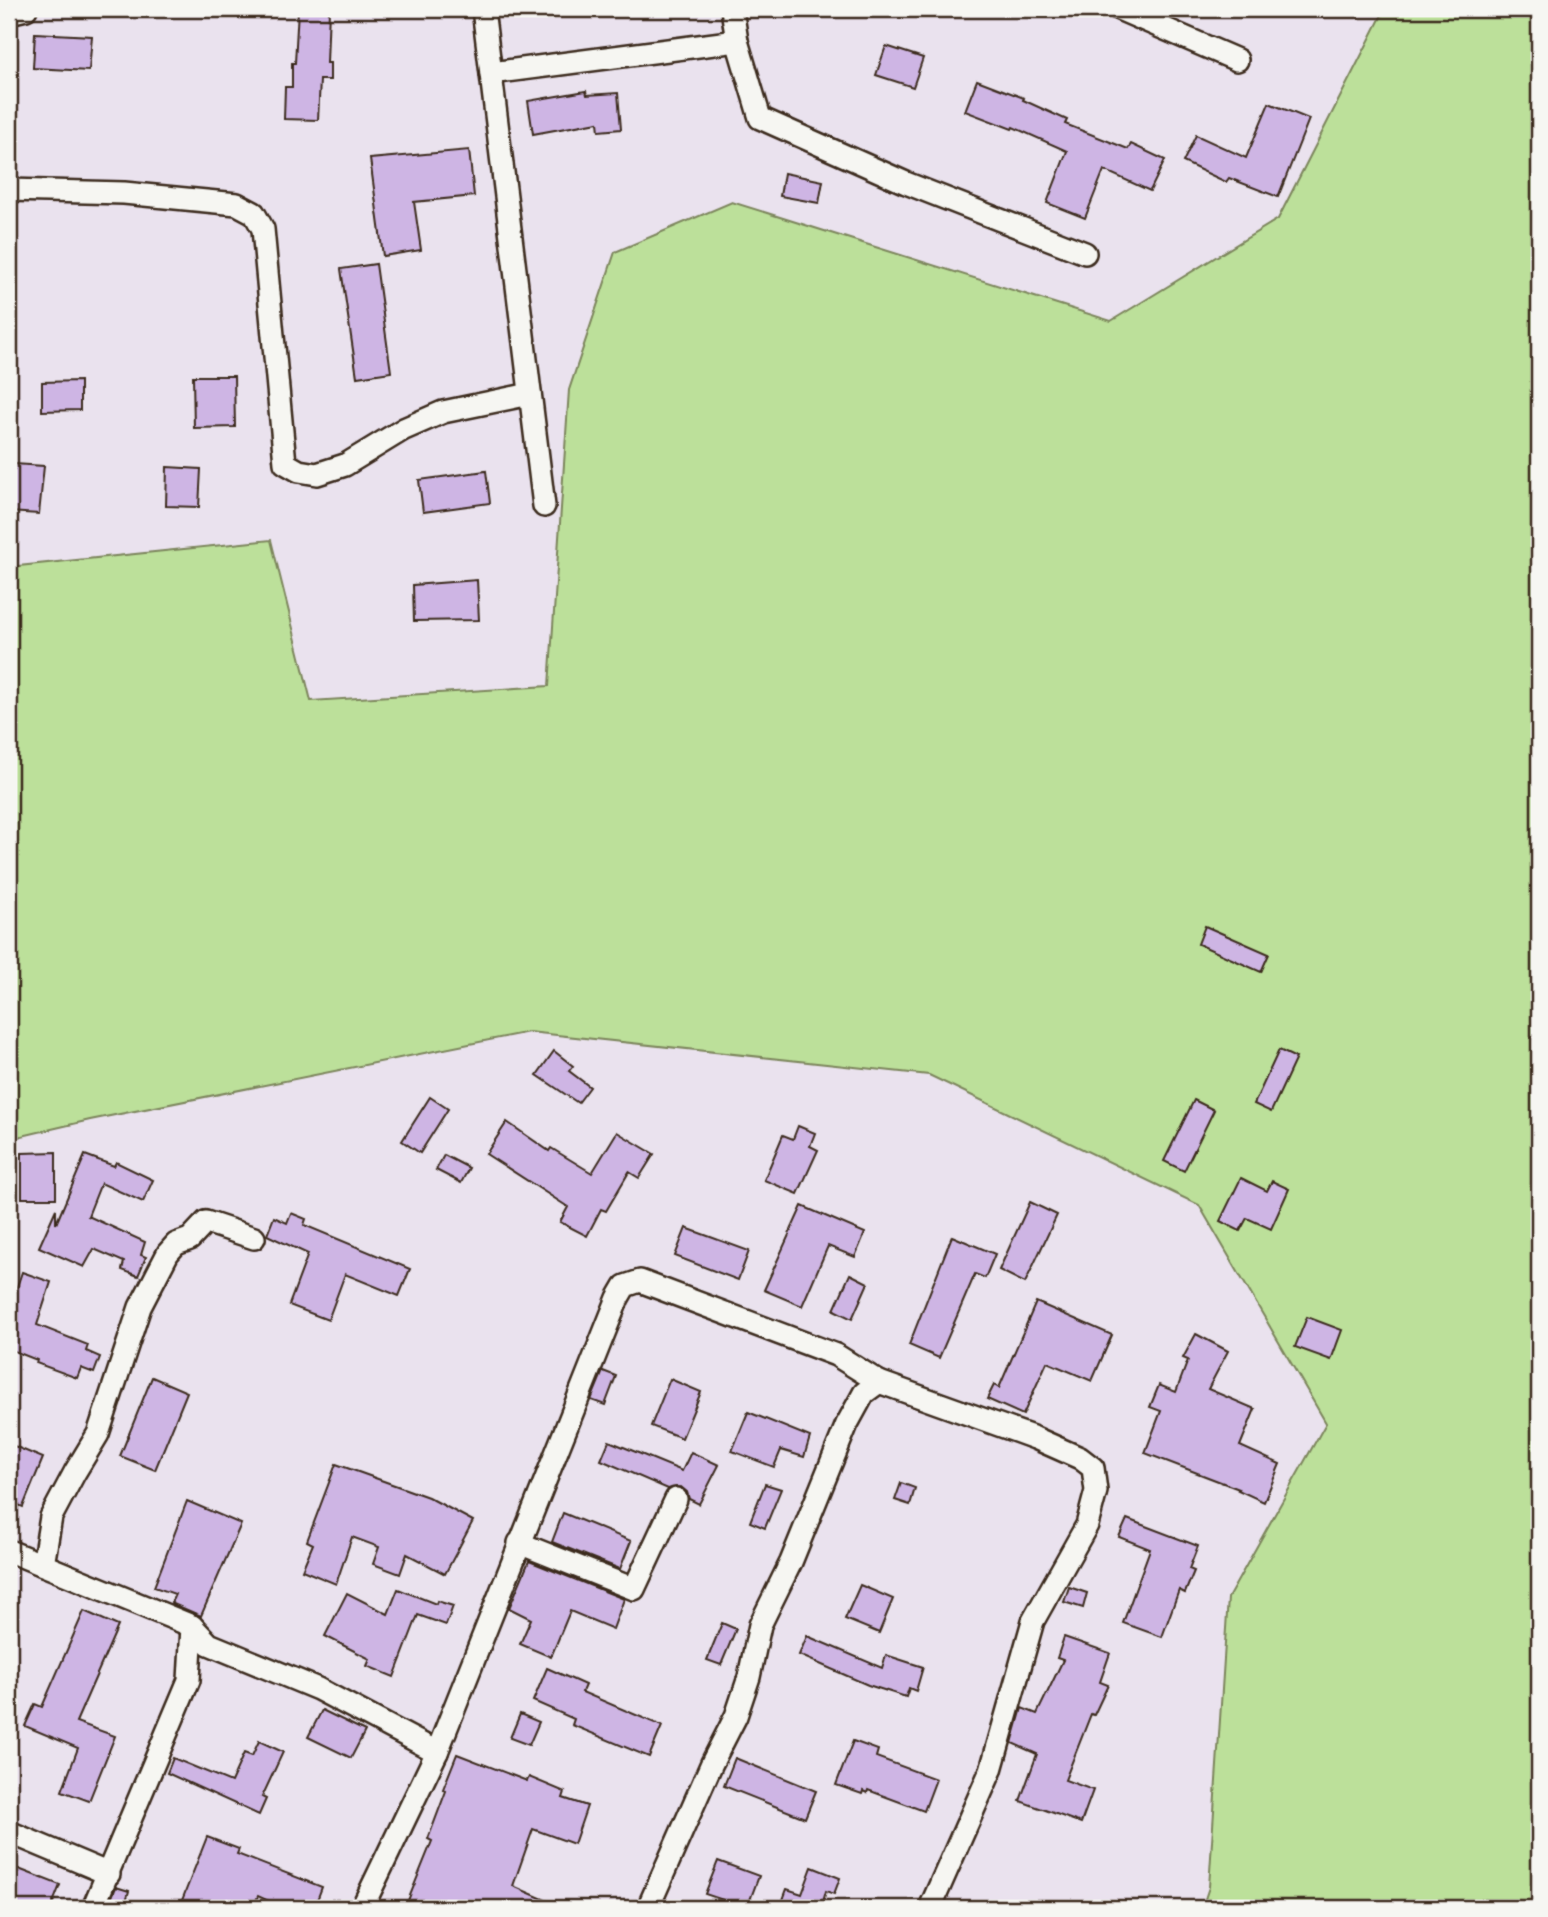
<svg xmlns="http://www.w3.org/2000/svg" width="1548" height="1917" viewBox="0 0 1548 1917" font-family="'Comic Neue',sans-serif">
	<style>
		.green { fill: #bce09a; stroke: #7c855c; stroke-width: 2 }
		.building { fill: #ceb5e4; stroke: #3b2a1e; stroke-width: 2 }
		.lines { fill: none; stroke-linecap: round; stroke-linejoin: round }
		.minor-casing { stroke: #3b2a1e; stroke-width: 26 }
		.minor { stroke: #f6f6f2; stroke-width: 21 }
	</style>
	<rect width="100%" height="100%" fill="#eae2ee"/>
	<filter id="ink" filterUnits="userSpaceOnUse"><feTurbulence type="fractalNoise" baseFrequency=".0143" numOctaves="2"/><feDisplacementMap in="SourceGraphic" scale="14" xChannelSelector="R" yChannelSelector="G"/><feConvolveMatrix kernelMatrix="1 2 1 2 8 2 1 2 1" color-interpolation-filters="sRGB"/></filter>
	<g filter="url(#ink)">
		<polygon class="green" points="1385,9 1539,9 1539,1908 1202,1908 1209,1887 1228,1598 1326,1423 1199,1205 929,1075 529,1032 90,1120 9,1139 9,567 271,540 311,701 549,686 569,390 615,252 732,202 1111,321 1278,219"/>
		<g class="building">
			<polygon points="298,9 329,9 327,63 330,63 330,80 320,80 318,120 284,119 285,87 292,87 292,63 295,63"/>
			<polygon points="35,33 92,36 89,71 33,68"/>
			<polygon points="886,46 923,58 913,87 876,75"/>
			<polygon points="977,80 1024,98 1023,100 1067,120 1065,124 1128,149 1131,144 1165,160 1150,191 1104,170 1085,218 1047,203 1067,151 1013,127 1012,129 965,111"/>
			<polygon points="586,91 587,95 618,93 621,129 599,131 598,122 533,134 528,101"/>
			<polygon points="1269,103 1309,119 1278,197 1229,178 1226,182 1183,162 1196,135 1246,158"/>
			<polygon points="469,150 474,196 414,202 421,250 383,256 370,159"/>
			<polygon points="784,173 823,181 819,203 780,196"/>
			<polygon points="376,264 391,372 357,377 341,269"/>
			<polygon points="193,376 234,376 235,427 194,428"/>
			<polygon points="80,381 80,410 42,411 42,382"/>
			<polygon points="14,464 44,466 39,514 9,512"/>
			<polygon points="167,467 201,469 199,507 166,506"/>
			<polygon points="486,471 490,503 423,512 419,480"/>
			<polygon points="477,580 479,620 414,621 413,585"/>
			<polygon points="1205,926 1269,954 1261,972 1198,944"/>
			<polygon points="1279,1050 1296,1058 1271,1112 1254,1104"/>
			<polygon points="554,1051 573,1066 569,1071 590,1087 578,1103 537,1075"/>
			<polygon points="430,1097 448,1109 420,1153 402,1141"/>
			<polygon points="1194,1100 1214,1110 1184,1171 1164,1161"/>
			<polygon points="507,1122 549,1151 551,1148 592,1173 617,1132 654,1154 639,1178 629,1172 606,1211 601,1209 587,1236 560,1222 568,1207 486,1154"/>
			<polygon points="798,1126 815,1133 810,1146 818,1150 798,1194 764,1180 783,1135 793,1139"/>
			<polygon points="56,1152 56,1198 22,1198 22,1153"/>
			<polygon points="85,1155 114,1166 116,1162 153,1180 143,1202 101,1183 88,1216 145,1242 141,1255 146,1257 138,1276 122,1270 124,1262 94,1249 84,1267 39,1247 56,1209 56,1224"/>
			<polygon points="444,1155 469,1168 461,1183 436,1170"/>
			<polygon points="1241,1178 1267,1191 1272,1181 1289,1189 1271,1229 1247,1218 1240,1231 1220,1221"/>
			<polygon points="1030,1202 1057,1215 1025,1283 999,1270"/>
			<polygon points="802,1206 865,1233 855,1257 828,1246 802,1306 764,1290"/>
			<polygon points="291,1213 306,1219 304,1225 410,1269 399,1296 345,1274 328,1320 289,1305 308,1254 267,1235 274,1217 287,1223"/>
			<polygon points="686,1228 749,1251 738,1280 675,1256"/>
			<polygon points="952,1236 995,1254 985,1278 975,1274 939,1358 909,1345"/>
			<polygon points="22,1272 51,1282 37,1325 88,1345 86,1351 100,1357 94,1373 81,1368 77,1378 36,1363 37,1360 9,1349 9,1296 13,1298"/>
			<polygon points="850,1274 868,1283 852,1319 834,1310"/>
			<polygon points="1036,1302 1112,1335 1092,1381 1047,1362 1023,1415 987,1399 994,1385 999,1388"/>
			<polygon points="1307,1317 1342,1330 1331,1360 1295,1347"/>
			<polygon points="1196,1334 1228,1351 1208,1389 1255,1409 1240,1446 1280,1464 1264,1502 1238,1490 1239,1489 1145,1453 1161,1411 1150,1407 1159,1385 1176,1392 1188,1360 1183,1358"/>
			<polygon points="603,1371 616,1376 605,1405 591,1400"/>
			<polygon points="152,1377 187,1392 155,1470 120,1456"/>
			<polygon points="670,1379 701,1392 682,1438 651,1426"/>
			<polygon points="748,1412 810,1437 804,1457 781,1450 774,1467 732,1451"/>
			<polygon points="609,1441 682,1471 691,1452 719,1465 699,1504 689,1499 687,1492 681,1487 668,1489 601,1460"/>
			<polygon points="9,1444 43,1458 23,1507 9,1501 9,1478 15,1462 9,1460"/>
			<polygon points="336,1464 428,1497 473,1521 445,1574 407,1554 400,1574 373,1564 379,1547 352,1537 336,1584 302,1570 313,1544 307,1541"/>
			<polygon points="901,1483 915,1488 910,1505 895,1500"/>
			<polygon points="765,1484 781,1489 765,1528 750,1522"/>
			<polygon points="187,1501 241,1524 201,1616 171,1603 175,1594 154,1587"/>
			<polygon points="563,1513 631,1541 620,1569 552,1542"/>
			<polygon points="1127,1519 1198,1546 1189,1569 1194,1571 1185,1593 1179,1590 1162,1637 1123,1623 1150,1549 1119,1537"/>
			<polygon points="529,1561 624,1599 613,1629 570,1611 551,1657 520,1644 531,1619 509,1608"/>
			<polygon points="860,1585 893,1599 879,1633 845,1619"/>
			<polygon points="1069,1587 1087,1593 1083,1608 1064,1602"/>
			<polygon points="398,1589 436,1604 437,1601 453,1606 446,1625 418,1615 394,1677 367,1666 370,1659 325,1636 347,1593 388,1614"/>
			<polygon points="84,1611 118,1626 76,1722 115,1736 89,1801 62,1791 78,1748 25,1726 35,1704 42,1707"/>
			<polygon points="722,1623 736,1629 721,1665 707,1660"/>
			<polygon points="807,1636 882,1668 886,1655 923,1667 916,1691 909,1688 906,1697 868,1685 799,1655"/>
			<polygon points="1064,1637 1110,1653 1100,1682 1108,1685 1094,1715 1091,1714 1065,1780 1093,1790 1081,1823 1020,1801 1037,1754 1012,1743 1022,1708 1037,1714 1063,1660 1057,1658"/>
			<polygon points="547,1668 585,1685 582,1692 662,1726 649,1757 572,1725 574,1719 533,1701"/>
			<polygon points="322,1710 365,1731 351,1758 308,1737"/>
			<polygon points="520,1714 539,1722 529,1745 510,1738"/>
			<polygon points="259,1741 283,1752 262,1797 266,1799 259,1815 167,1773 173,1758 231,1782 244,1753 252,1756"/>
			<polygon points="853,1741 878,1750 876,1757 936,1779 924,1811 868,1790 867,1793 863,1791 862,1794 836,1785"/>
			<polygon points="457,1754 527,1781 529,1777 565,1792 563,1798 587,1806 574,1844 533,1829 513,1886 564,1908 405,1908 432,1841 428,1839 446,1791 443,1789"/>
			<polygon points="735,1758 816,1791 805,1818 724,1786"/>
			<polygon points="207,1837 239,1849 237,1854 322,1887 314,1908 284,1908 258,1896 253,1908 179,1908"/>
			<polygon points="718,1861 759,1876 747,1908 705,1894"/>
			<polygon points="812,1867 840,1878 834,1894 826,1891 823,1902 835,1906 834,1908 780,1908 787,1889 802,1894"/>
			<polygon points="16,1868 60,1885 51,1908 9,1908 9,1888"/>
			<polygon points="116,1887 129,1891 124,1908 109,1904"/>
		</g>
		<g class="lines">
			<defs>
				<g id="minor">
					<polyline points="483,9 544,506"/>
					<polyline points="732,9 737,41 760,118 906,183 1085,253"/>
					<polyline points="1119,9 1237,60"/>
					<polyline points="9,13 26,9"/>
					<polyline points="491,73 737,41"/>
					<polyline points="9,190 124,193 237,204 254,213 263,229 285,463 299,471 317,474 345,465 404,429 443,412 530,394"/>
					<polyline points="519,1543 634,1589 676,1499"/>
					<polyline points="9,1551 192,1626 209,1644 318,1689 437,1752"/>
					<polyline points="43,1565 51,1517 75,1472 98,1434 140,1307 168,1253 176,1244 190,1239 206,1222 254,1238"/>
					<polyline points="9,1832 109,1874"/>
					<polyline points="93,1908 189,1680 192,1626"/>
					<polyline points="362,1908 437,1752 618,1298 625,1286 640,1281 836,1355 879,1382"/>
					<polyline points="648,1908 712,1763 736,1716 749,1677 760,1625 791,1562 847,1424 864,1393 879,1382 1035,1438 1080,1458 1093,1468 1096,1491 1087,1525 1033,1621 991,1770 930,1908"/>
				</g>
			</defs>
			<use href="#minor" class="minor-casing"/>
			<use href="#minor" class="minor"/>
		</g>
	</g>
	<rect width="1548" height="1917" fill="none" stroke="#f6f6f2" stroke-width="35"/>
	<rect x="18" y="18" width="1513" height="1882" fill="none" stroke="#3b2a1e" stroke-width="2.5" filter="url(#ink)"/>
</svg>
